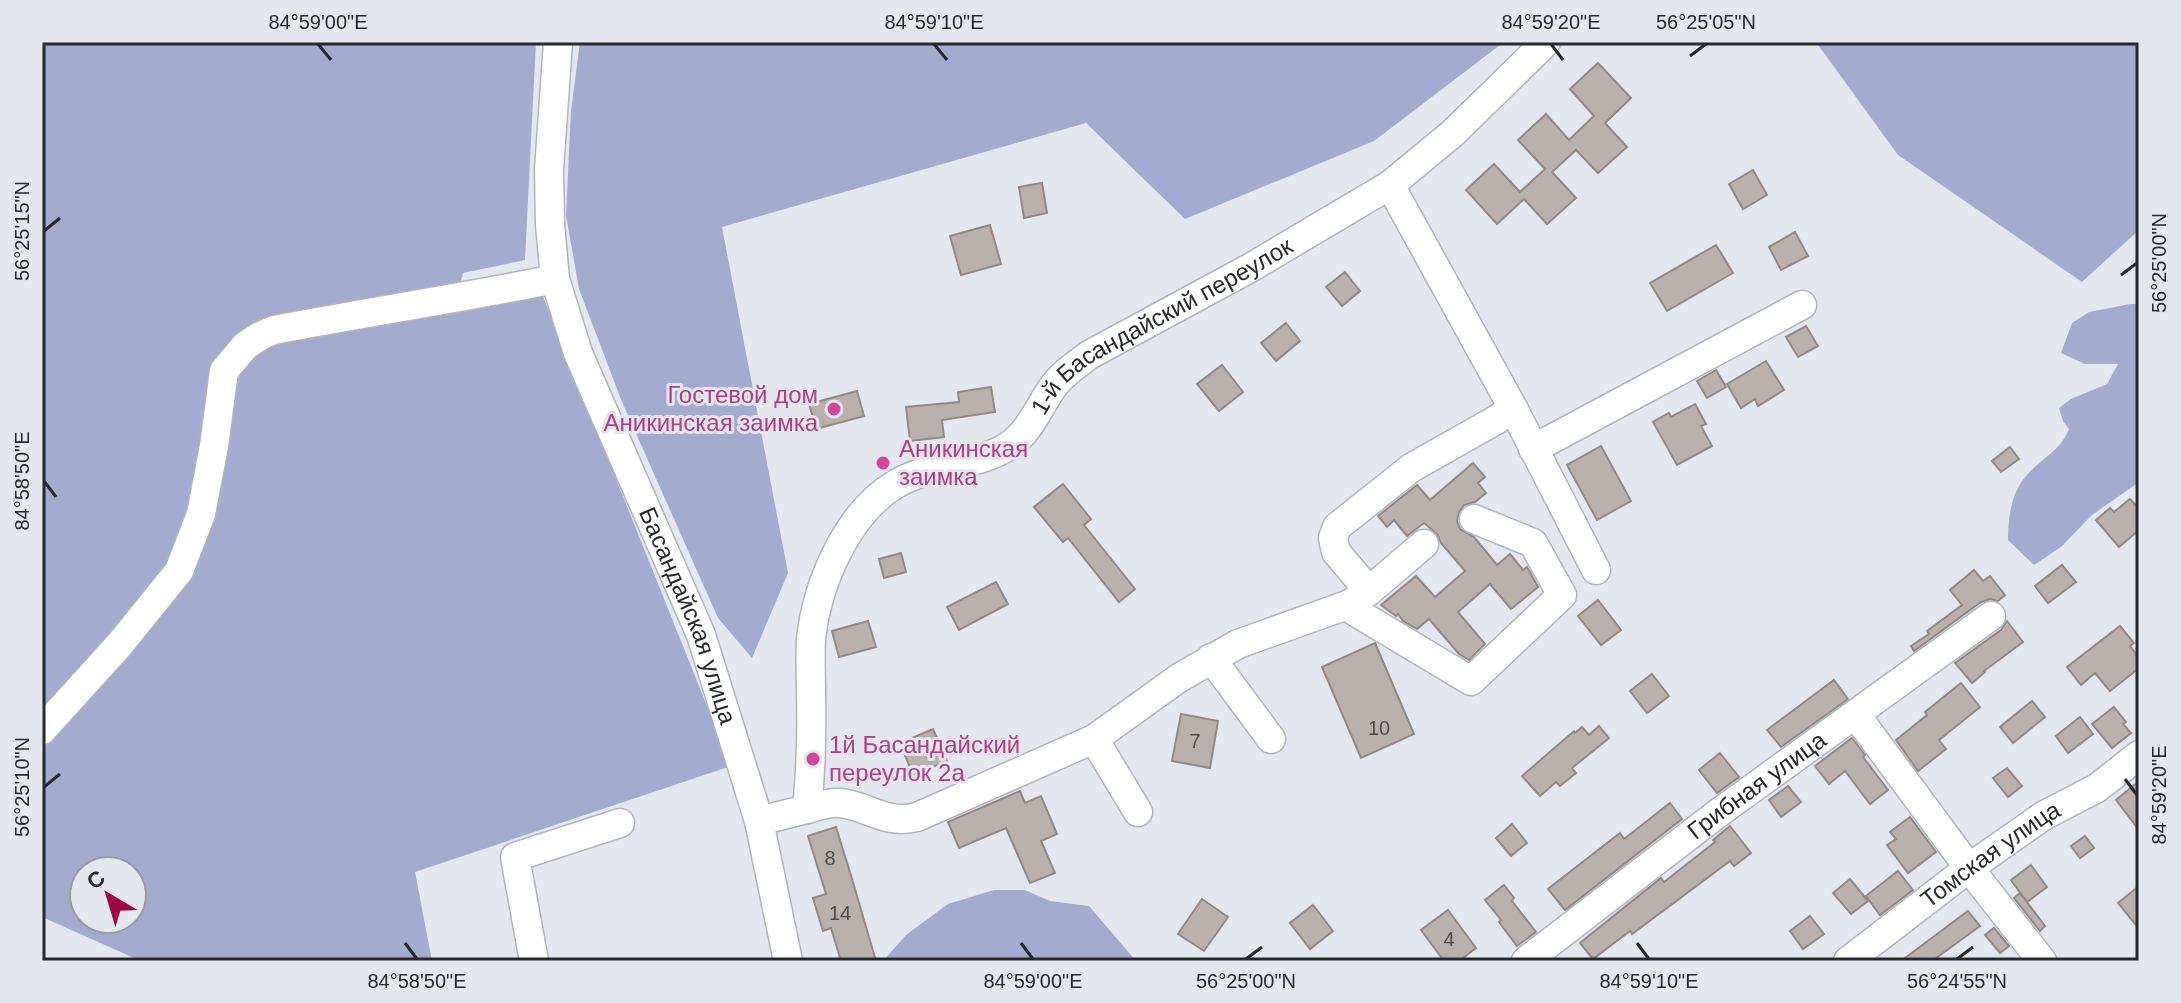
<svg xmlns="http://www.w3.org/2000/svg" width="2181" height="1003" viewBox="0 0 2181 1003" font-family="Arial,sans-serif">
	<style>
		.forest { fill: #a3abd1; fill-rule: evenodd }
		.building { fill: #bab0ae; stroke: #928987; stroke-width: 2 }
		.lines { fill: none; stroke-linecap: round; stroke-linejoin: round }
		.minor-casing { stroke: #b2b4bc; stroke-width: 31 }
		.minor { stroke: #fff; stroke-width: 28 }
		.ticks { fill: none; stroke: #28292c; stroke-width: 3 }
		.hotel-dot { fill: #d1479c; stroke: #e5e7f0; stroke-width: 3 }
		.labels { text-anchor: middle; stroke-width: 6; stroke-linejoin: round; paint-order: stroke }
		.number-label { font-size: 20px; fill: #4c4b4c }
		.street-label { font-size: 24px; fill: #28292c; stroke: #e5e7f0 }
		.hotel-label { font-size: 24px; fill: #b23c85; stroke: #e5e7f0; text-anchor: start }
		.neatline { fill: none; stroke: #28292c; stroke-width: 3 }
		.ticks-label { font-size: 20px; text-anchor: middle; fill: #28292c }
	</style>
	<rect width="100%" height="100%" fill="#e5e7f0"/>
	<g class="forest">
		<path d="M42 42H536L525 260 463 273 454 307 542 294 731 766 415 872 432 961H141L42 917ZM84 871H132V919H84Z"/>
		<polygon points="580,42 1504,42 1374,141 1185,219 1086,123 722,227 788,573 752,658 718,618 622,402 579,289 566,215 571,111"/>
		<polygon points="1816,42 2139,42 2139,230 2082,282 1898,155"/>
		<path d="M2130 304H2139V482L2092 515 2061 547 2034 565 2008 540C2008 518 2011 492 2027 475 2041 459 2062 449 2069 429L2063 421 2059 408 2071 399 2107 384 2118 364H2085L2061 353 2072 323 2089 312Z"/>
		<polygon points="994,890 1025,890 1050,901 1089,906 1136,961 1007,961 975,958 964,961 883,961 906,935 948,904"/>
	</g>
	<g class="building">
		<polygon points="1598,63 1631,98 1605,123 1627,147 1598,173 1576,150 1552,172 1576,198 1547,224 1524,199 1497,224 1466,190 1494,164 1520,192 1545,169 1518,140 1546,114 1569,140 1594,116 1570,89"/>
		<polygon points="1753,170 1767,195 1743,209 1729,184"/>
		<polygon points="1042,183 1047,213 1024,218 1019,187"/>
		<polygon points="990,225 1001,264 961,275 950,236"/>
		<polygon points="1795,232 1808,256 1781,270 1769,247"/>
		<polygon points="1716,245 1733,273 1667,311 1650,283"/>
		<polygon points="1345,272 1360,291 1342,306 1326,287"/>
		<polygon points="1286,323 1300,341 1276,361 1261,343"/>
		<polygon points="1806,326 1818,346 1798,357 1786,337"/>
		<polygon points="1766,361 1784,390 1758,406 1755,399 1741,408 1727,384"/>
		<polygon points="1222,365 1243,392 1219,411 1197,384"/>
		<polygon points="1716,370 1726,387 1707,398 1697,381"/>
		<polygon points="991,387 995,412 942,420 944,437 910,441 906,407 959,402 958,392"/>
		<polygon points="857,391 864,416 816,429 809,404"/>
		<polygon points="1695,404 1706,424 1701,426 1712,446 1677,465 1653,422 1669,413 1671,417"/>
		<polygon points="1601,446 1631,501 1597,520 1567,465"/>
		<polygon points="2010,447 2019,459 2001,472 1992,461"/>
		<polygon points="1473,463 1485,477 1478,483 1486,493 1475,502 1464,505 1459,512 1457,521 1460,529 1474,537 1497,565 1510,554 1523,570 1527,567 1538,587 1511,609 1490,584 1458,612 1485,644 1469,660 1459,654 1429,619 1417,629 1403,621 1398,614 1396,616 1381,605 1416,576 1435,597 1465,571 1441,543 1437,534 1424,523 1407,536 1394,520 1387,527 1378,516 1417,485 1430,500"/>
		<polygon points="1063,484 1091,519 1084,525 1135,589 1119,602 1068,538 1063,542 1034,507"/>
		<polygon points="2130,499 2139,509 2139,530 2119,547 2096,520 2110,508 2114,512"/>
		<polygon points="901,553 906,572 884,578 879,559"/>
		<polygon points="2062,565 2076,582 2048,603 2035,586"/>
		<polygon points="1974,570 1983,581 1990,576 2005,595 1998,601 1990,599 1981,602 1914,651 1911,646 1929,634 1927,631 1962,605 1950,590"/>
		<polygon points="996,582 1008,604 959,630 947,607"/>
		<polygon points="1598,600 1621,630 1601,645 1578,616"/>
		<polygon points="868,621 876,647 839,657 832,631"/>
		<polygon points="2007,621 2023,642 1984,671 1985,672 1972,683 1955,663 2001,630"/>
		<polygon points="2120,626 2134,643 2130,646 2139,658 2139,668 2110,691 2095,673 2081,685 2067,667"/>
		<polygon points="1375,643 1414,734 1361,758 1322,667"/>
		<polygon points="1652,674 1669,696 1647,713 1630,691"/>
		<polygon points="1834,680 1848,699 1781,747 1767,730"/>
		<polygon points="1961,683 1980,707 1939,740 1946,749 1918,771 1896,740 1927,715 1925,712"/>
		<polygon points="2032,701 2045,717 2013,743 2000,727"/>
		<polygon points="2114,707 2126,722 2123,724 2131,733 2112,748 2092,724"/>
		<polygon points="1181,714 1218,721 1210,768 1172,761"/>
		<polygon points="2080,717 2093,734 2068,753 2056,736"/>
		<polygon points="1599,726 1609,738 1572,768 1576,773 1560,786 1556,782 1540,796 1522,776 1574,731 1575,733 1582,727 1589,735"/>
		<polygon points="933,729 947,761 913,775 900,743"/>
		<polygon points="1852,738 1865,755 1863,757 1888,790 1870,804 1845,771 1829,784 1815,766"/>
		<polygon points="1720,753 1739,777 1717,793 1699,770"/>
		<polygon points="2007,768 2022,786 2008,797 1993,778"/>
		<polygon points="2139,781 2139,830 2116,800"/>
		<polygon points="1788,786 1801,802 1781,817 1769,800"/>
		<polygon points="1020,791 1025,803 1041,796 1057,834 1041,841 1055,873 1030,883 1006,828 959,848 948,822"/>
		<polygon points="1670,803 1682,819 1565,910 1548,889 1620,833 1624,839"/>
		<polygon points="1910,817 1936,852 1908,873 1887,845 1896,839 1890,832"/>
		<polygon points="1512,824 1527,843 1511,856 1496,838"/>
		<polygon points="1730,826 1751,853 1734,866 1730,861 1632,934 1630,931 1593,959 1580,943 1661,878 1664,882 1715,842 1713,840"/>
		<polygon points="836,827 852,879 876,961 841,961 831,928 823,931 813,898 826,894 808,836"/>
		<polygon points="2085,836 2094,848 2080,858 2071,846"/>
		<polygon points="2031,865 2047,887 2027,902 2011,880"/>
		<polygon points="1898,871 1913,890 1880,915 1866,896"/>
		<polygon points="1850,879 1868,901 1851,914 1833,893"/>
		<polygon points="1504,885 1514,898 1512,901 1536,932 1517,946 1499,922 1501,920 1485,900"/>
		<polygon points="2139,886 2139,929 2118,903"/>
		<polygon points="2020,893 2045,926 2040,931 2014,898"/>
		<polygon points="1202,899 1228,917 1204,951 1178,934"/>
		<polygon points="1313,905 1333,931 1310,949 1290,923"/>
		<polygon points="1448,910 1476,948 1459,961 1444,961 1421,930"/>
		<polygon points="1968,911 1980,926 1932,961 1901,961"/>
		<polygon points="1810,916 1824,934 1803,949 1790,931"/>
		<polygon points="1994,928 2009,946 2000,953 1985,935"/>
	</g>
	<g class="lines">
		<defs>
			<g id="minor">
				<path id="s1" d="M558 42 549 170 550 224 555 279 578 353 701 635 759 821 788 961"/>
				<polyline points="1390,185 1513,408 1596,570"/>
				<polyline points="1533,449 1802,305"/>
				<polyline points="1369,591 1336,552 1333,538 1337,527 1411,468 1496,420 1513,408"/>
				<polyline points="1350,604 1354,611 1471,681 1562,595 1533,543 1474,519"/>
				<polyline points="1211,658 1271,739"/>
				<polyline points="1856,715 1969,868 2042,961"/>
				<path d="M42 730 120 644 179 571 201 514 214 446 224 371 245 346 260 336 274 330C368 312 462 298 555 279"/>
				<polyline points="1094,739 1138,812"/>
				<path d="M807 809C818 806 829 802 840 803 869 806 885 825 917 817L1094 739 1179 678 1238 644 1350 604 1369 591 1424 544"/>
				<path id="s2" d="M759 821 807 809C811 770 812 732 811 693 811 676 810 657 811 639 817 584 847 513 896 484 931 463 976 468 1010 445 1031 430 1038 408 1053 387 1062 374 1076 365 1089 355L1250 268 1390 185 1453 133 1546 42"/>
				<polyline points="534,961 515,857 620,823"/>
				<path id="s3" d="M1526 961 1717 814 1991 616"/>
				<path id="s4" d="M1848 961 1969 868 2043 816 2097 788 2139 755"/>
			</g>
		</defs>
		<use href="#minor" class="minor-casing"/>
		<use href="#minor" class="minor"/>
	</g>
	<path class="ticks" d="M318 44 331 60M934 44 947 60M1551 44 1563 60M1690 56 1706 44M44 231 60 218M2121 275 2137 263M44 481 56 497M2125 779 2137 795M44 787 60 774M405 943 417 959M1021 943 1033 959M1637 943 1649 959M1246 959 1262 947M1957 959 1973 947"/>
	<g class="hotel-dot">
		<circle cx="834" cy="409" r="8"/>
		<circle cx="883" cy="463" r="8"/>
		<circle cx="813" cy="759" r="8"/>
	</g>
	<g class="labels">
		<g class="number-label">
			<text x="1379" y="735">10</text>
			<text x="1195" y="748">7</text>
			<text x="830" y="865">8</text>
			<text x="840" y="920">14</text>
			<text x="1449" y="946">4</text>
		</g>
		<g class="street-label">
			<text dy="8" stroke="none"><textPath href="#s2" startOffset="720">1-й Басандайский переулок</textPath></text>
			<text dy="8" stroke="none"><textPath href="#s1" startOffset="600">Басандайская улица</textPath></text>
			<text dy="8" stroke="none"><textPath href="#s3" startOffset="290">Грибная улица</textPath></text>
			<text dy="8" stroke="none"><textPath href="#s4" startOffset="178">Томская улица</textPath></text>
		</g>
		<g class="hotel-label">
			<text x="818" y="403" text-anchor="end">Гостевой дом<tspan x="818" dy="28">Аникинская заимка</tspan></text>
			<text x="899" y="457">Аникинская<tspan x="899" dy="28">заимка</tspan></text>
			<text x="829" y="753">1й Басандайский<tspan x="829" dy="28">переулок 2а</tspan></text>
		</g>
	</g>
	<rect width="2181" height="1003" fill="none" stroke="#e5e7f0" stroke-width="88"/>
	<g transform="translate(108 895) rotate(322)"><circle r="38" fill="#e5e7f0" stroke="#999ba2" stroke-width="2"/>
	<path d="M0-6L14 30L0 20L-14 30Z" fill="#a10543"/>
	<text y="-12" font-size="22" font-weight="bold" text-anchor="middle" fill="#28292c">С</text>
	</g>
	<rect x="44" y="44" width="2093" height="915" class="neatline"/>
	<g class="ticks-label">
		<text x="318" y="29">84°59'00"E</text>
		<text x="934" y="29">84°59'10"E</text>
		<text x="1551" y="29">84°59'20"E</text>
		<text x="1706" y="29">56°25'05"N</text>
		<text transform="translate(22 231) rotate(-90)" y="7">56°25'15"N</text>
		<text transform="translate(2159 263) rotate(-90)" y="7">56°25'00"N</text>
		<text transform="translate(22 481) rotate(-90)" y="7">84°58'50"E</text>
		<text transform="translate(22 787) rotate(-90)" y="7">56°25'10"N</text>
		<text transform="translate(2159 795) rotate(-90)" y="7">84°59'20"E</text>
		<text x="417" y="988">84°58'50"E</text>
		<text x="1033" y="988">84°59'00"E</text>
		<text x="1246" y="988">56°25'00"N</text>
		<text x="1649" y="988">84°59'10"E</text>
		<text x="1957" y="988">56°24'55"N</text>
	</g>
</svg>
